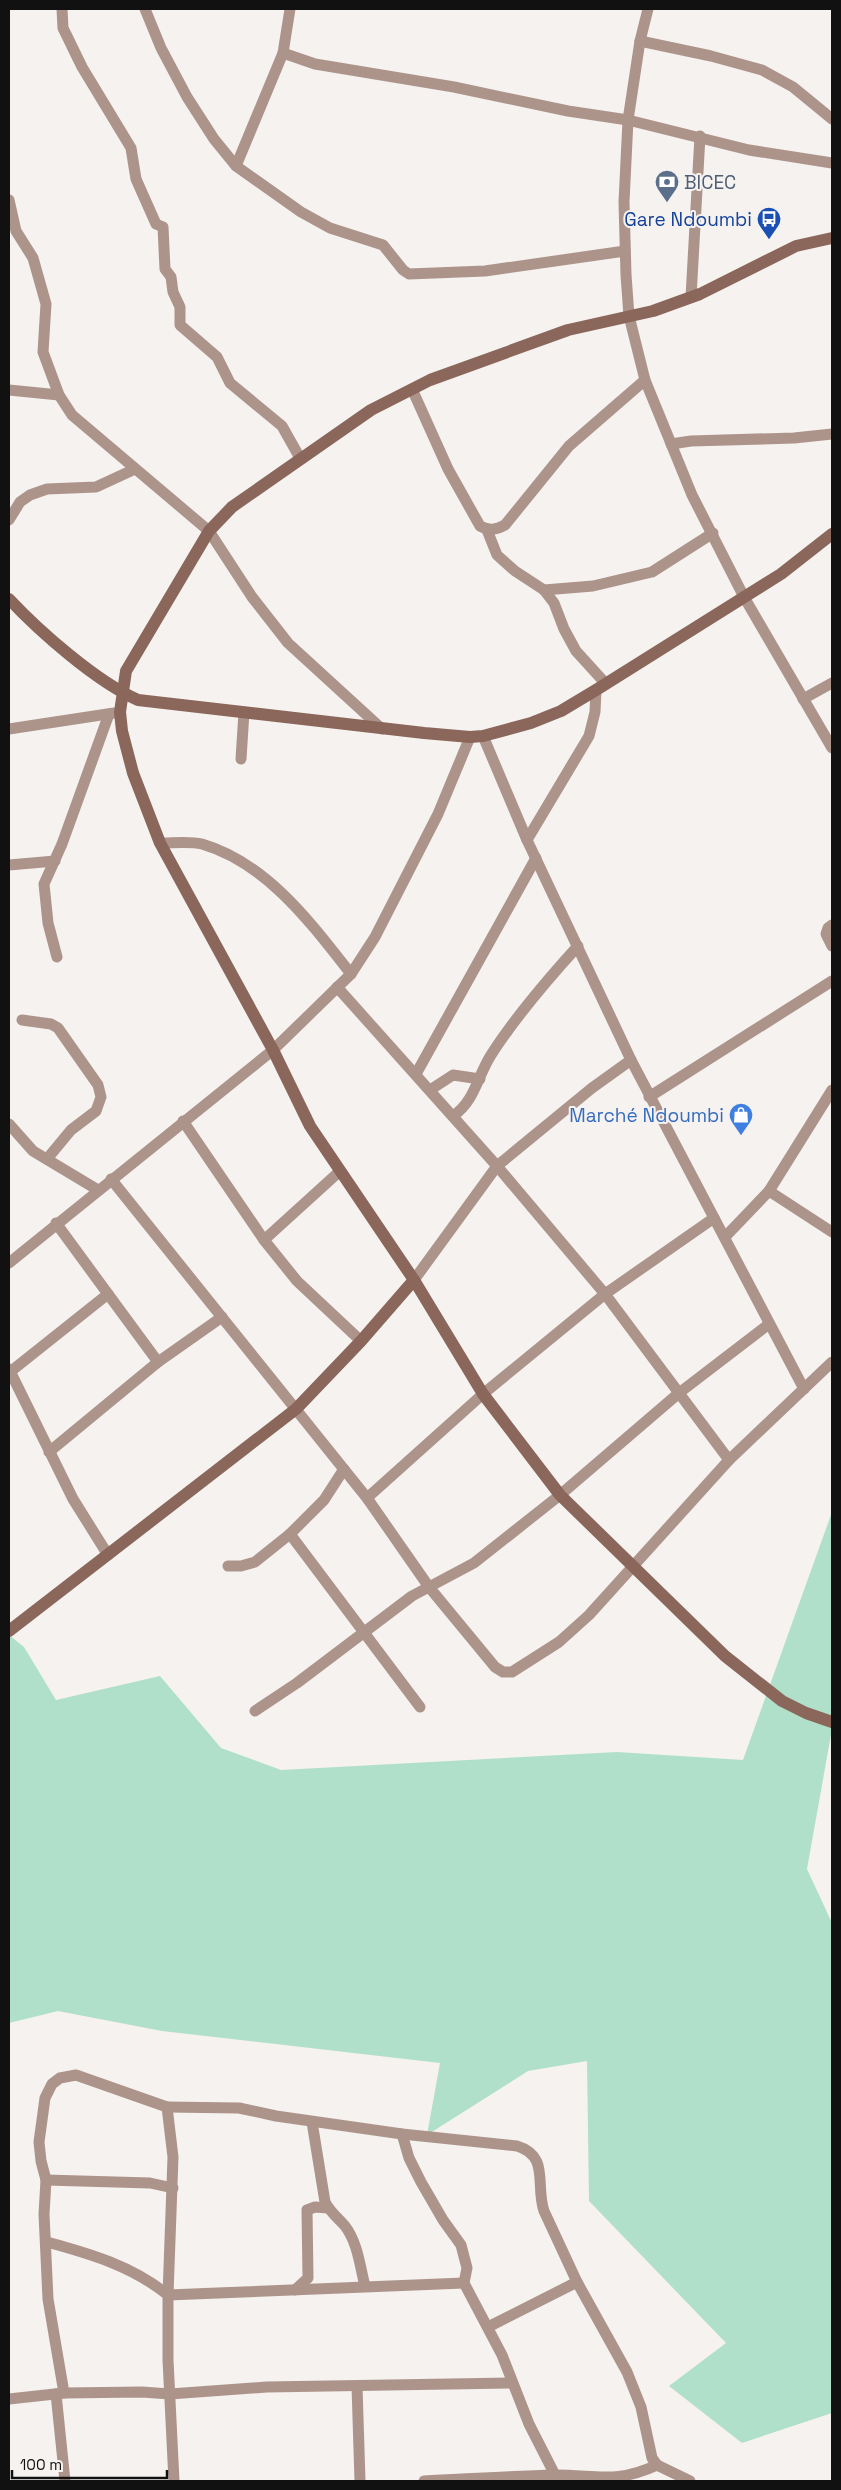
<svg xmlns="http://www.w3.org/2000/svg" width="841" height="2490" viewBox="0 0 841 2490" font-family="'Space Grotesk',sans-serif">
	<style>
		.green { fill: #b0e0c9 }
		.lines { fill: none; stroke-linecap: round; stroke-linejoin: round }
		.street { stroke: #ad948b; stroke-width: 11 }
		.secondary { stroke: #8a675a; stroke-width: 12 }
		.labels { text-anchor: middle; stroke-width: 4; stroke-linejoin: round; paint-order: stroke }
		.service-label { font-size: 19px; fill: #4e5e75; stroke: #f5f2f0; text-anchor: start }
		.transit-label { font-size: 19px; fill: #164399; stroke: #f5f2f0; text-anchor: end }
		.shop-label { font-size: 19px; fill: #366cbe; stroke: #f5f2f0; text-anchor: end }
	</style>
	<rect width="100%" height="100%" fill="#f5f2f0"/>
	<polygon class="green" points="832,1512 832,1729 807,1869 832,1923 832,2413 742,2443 669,2386 726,2343 589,2201 587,2061 528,2071 427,2135 440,2063 162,2031 58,2011 9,2023 9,1635 24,1647 56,1700 160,1676 221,1748 281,1770 617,1752 743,1760"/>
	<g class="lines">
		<g class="street">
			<polyline points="62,9 63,28 82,67 131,148 136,179 156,224 163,227 165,269 171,277 173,292 180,307 180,325 217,357 230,383 282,426 300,458"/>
			<polyline points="145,9 161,48 187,97 214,139 236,166 301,212 330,228 383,245 403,270 409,274 485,271 625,251"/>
			<polyline points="648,9 640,41 628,120 624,202 626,275 629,316 645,380 692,495 744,597 832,748"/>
			<polyline points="640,41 711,56 762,70 793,87 832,119"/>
			<polyline points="283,53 315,64 454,87 568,111 628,120 749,150 832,163"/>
			<polyline points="236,166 283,53 290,9"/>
			<polyline points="9,200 16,231 33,258 46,304 43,352 59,395 72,415 209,531 252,597 288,643 382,729"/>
			<polyline points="691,297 700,136"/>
			<path d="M412 389 448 469 480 526C490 531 495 530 505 525L569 446 645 380"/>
			<polyline points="9,390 59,395"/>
			<polyline points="671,444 691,441 794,438 832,434"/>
			<polyline points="9,520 20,502 30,495 47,489 96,487 135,469"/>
			<polyline points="487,530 497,555 515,571 544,590 554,603 564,629 576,651 606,684"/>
			<polyline points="544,590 593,586 652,572 713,533"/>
			<polyline points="803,699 832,683"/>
			<polyline points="9,729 114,713"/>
			<polyline points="483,736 527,840 631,1060 804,1389"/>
			<polyline points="241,759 244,712"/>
			<polyline points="527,840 589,736 595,712 596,690"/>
			<path d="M160 843C173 843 190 841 202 844 267 863 311 923 351 974"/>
			<polyline points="9,865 55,861"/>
			<polyline points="832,925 828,928 826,934 832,946"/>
			<polyline points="57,957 48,923 44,884 62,844 109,714"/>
			<polyline points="337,987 497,1166 605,1294 729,1460"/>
			<polyline points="22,1020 51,1024 58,1028 98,1085 101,1097 96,1111 71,1130 47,1159"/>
			<polyline points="416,1074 536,858"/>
			<polyline points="430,1090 453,1075 480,1079"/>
			<polyline points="649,1097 832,981"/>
			<path d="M453 1116C475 1101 477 1077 491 1055 516 1016 547 980 578 946"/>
			<polyline points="183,1121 264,1240 340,1171"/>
			<polyline points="9,1124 33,1151 98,1190"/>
			<polyline points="111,1179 367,1498 429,1587 495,1667 503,1672 512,1672 559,1642 589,1615 729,1460 832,1362"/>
			<polyline points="769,1191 832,1090"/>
			<polyline points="725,1237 769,1191 832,1232"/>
			<polyline points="264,1240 297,1281 361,1341"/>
			<polyline points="9,1263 273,1050 351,974 375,937 438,814 470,737"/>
			<polyline points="414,1280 497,1166 592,1088 631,1060"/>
			<polyline points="108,1294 158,1362 222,1317"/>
			<polyline points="9,1369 73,1499 108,1555"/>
			<polyline points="10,1372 108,1294 56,1223"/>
			<polyline points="49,1452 158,1362"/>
			<polyline points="367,1498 483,1394 605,1294 714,1218"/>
			<polyline points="290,1534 420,1707"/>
			<polyline points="228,1566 241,1566 255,1562 290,1534 324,1500 344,1469"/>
			<polyline points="255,1711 297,1683 412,1596 474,1563 560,1495 679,1393 769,1324"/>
			<path d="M167 2107 239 2108 276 2116 402 2134 517 2146C550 2156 535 2185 544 2211L577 2282 627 2372 641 2407 652 2458 657 2465"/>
			<path d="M312 2122 325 2202C330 2212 338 2218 345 2226 358 2243 360 2267 365 2286"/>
			<polyline points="402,2134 409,2158 421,2182 443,2220 461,2245 467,2268 464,2283 502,2355 529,2424 555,2475"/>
			<polyline points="46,2180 150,2183 173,2188"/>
			<path d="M47 2242C91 2254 132 2266 168 2295L464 2283"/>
			<polyline points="295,2290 308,2278 307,2210 315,2207 328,2208"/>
			<polyline points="488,2327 577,2282"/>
			<polyline points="357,2386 360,2481"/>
			<polyline points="64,2393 48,2299 44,2214 46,2180 41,2161 39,2142 45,2098 52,2084 60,2078 76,2075 167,2107 173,2157 168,2295 168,2360 174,2481"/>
			<polyline points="56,2394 65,2481"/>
			<polyline points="9,2399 64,2393 142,2392 170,2394 267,2387 512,2383"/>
			<path d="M424 2481C467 2479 512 2476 555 2475 598 2475 616 2484 657 2465L690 2481"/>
		</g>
		<g class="secondary">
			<polyline points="832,238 796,246 700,294 653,311 568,330 430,380 371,410 232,507 209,531 126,671 120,712 122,731 133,773 160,843 273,1050 310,1126 414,1280 483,1394 560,1495 725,1656 782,1701 806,1713 832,1722"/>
			<path d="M9 599C40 632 97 682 138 700L424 733 470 737 483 736 531 723 561 711 596 690 781 574 832 534"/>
			<polyline points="9,1631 296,1409 361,1341 414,1280"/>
		</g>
	</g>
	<defs>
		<symbol id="bank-pin" viewBox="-11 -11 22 30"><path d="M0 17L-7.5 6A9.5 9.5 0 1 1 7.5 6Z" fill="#5c6f8a" stroke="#f5f2f0"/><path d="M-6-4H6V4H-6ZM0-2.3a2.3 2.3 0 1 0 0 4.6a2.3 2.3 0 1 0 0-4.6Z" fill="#fff"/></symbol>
		<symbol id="bus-pin" viewBox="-11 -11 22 30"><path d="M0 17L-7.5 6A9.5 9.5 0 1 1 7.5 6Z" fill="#1a4fb4" stroke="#f5f2f0"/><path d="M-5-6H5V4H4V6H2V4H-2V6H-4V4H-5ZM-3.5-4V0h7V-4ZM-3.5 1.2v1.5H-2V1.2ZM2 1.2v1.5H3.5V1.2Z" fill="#fff"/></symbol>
		<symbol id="shop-pin" viewBox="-11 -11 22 30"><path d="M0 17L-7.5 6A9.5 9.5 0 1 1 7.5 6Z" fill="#3f7fe0" stroke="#f5f2f0"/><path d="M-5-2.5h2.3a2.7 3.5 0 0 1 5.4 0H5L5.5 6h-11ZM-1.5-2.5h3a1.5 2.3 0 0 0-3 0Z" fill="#fff"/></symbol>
	</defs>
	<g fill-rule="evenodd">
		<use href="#bank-pin" x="653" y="168" width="28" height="38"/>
		<use href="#bus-pin" x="755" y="205" width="28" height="38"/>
		<use href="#shop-pin" x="727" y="1101" width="28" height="38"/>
	</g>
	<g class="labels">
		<g class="service-label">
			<text x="684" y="189">BICEC</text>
		</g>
		<g class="transit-label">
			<text x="752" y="226">Gare Ndoumbi</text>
		</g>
		<g class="shop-label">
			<text x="724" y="1122">Marché Ndoumbi</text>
		</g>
	</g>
	<rect width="841" height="2490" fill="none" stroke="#121111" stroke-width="20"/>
	<path d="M12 2470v8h155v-8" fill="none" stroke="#121111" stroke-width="2.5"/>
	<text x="20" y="2470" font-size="15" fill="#121111" stroke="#f5f2f0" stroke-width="4" paint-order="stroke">100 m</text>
</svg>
